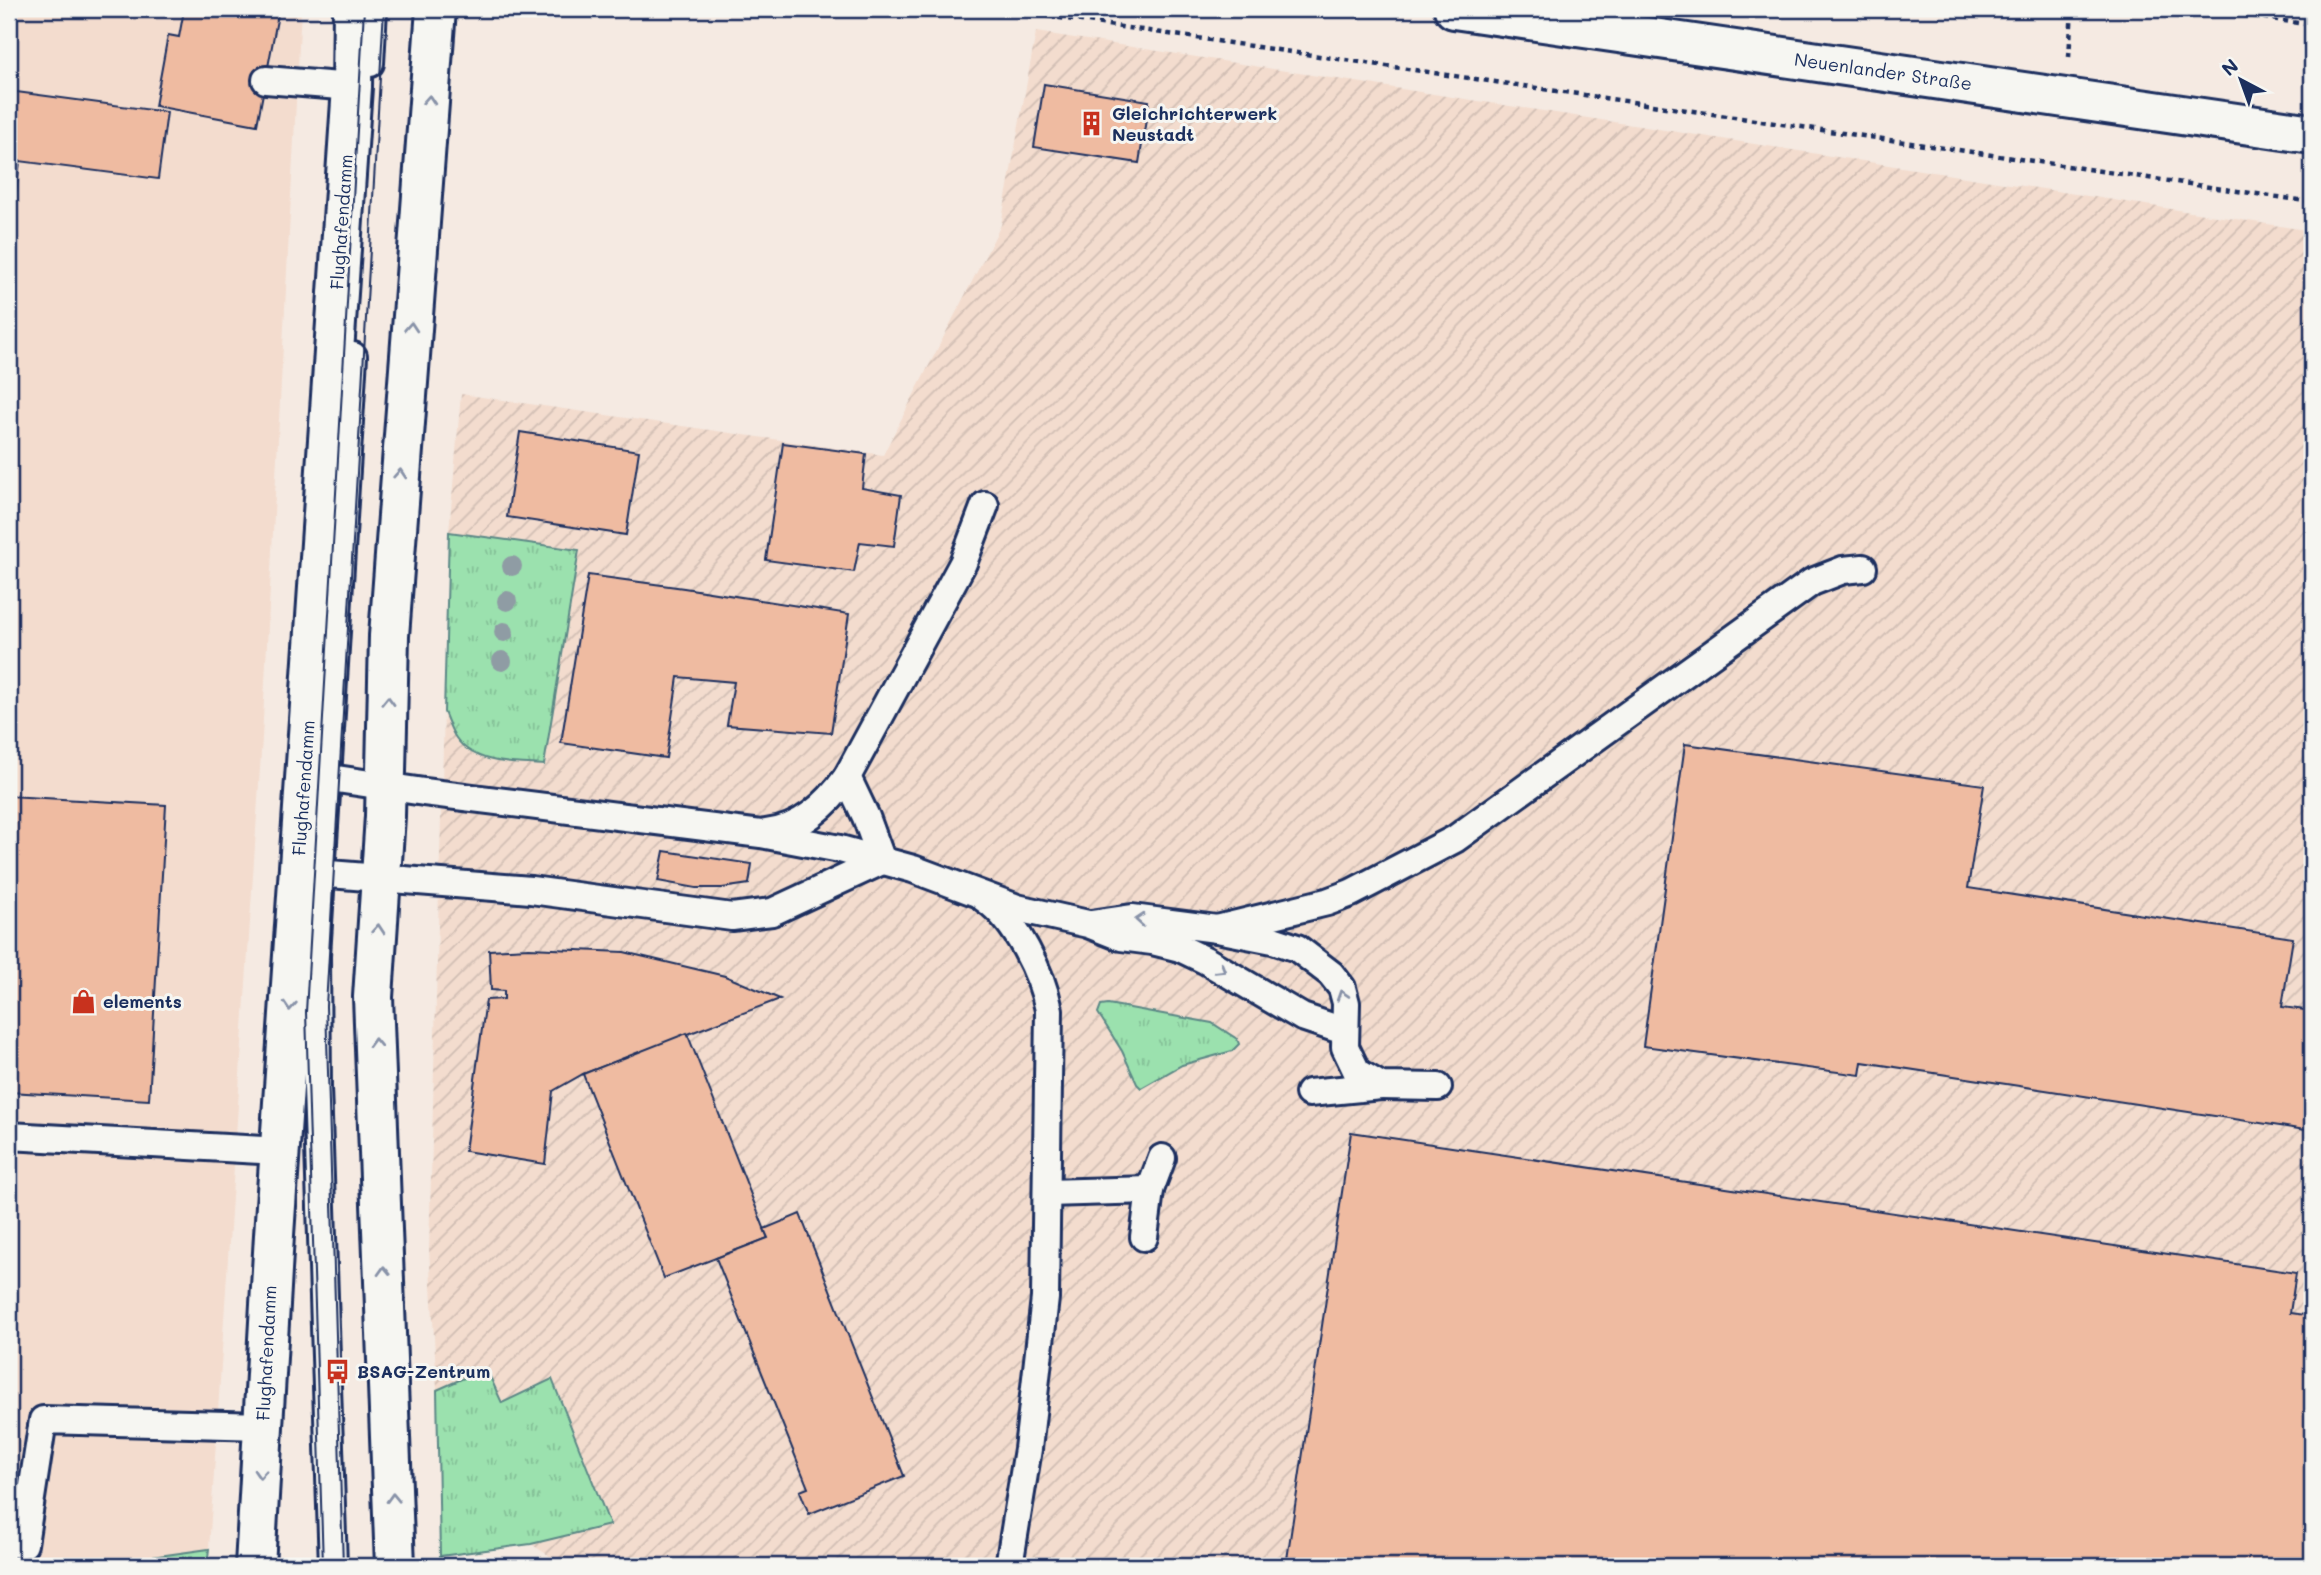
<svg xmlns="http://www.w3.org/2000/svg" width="2321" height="1575" viewBox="0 0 2321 1575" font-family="Mali,sans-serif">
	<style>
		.built { fill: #f3dcce }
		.industrial { fill: url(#industrial-furrows) }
		.grass { fill: url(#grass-tufts); stroke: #5b8886; stroke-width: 2 }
		.building { fill: #efbba1; stroke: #1b2f5e; stroke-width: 2 }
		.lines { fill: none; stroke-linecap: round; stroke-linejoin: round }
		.lane-casing { stroke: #1b2f5e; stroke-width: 32 }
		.secondary-casing { stroke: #1b2f5e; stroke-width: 44 }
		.path { stroke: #1b2f5e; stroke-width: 4.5; stroke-dasharray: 5 5; stroke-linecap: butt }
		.lane { stroke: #f6f6f2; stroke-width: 26 }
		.secondary { stroke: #f6f6f2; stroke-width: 38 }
		.tram { stroke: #1b2f5e; stroke-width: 2 }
		.tree { fill: #8f9ca4 }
		.oneway { stroke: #8892a8 }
		.labels { text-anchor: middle; stroke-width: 6; stroke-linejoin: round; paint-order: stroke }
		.street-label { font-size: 18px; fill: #1b2f5e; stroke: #f6f6f2 }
		.poi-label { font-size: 18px; font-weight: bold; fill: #1b2f5e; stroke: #f6f6f2; text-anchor: start }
	</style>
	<defs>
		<pattern id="industrial-furrows" width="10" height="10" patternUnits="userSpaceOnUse" patternTransform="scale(1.75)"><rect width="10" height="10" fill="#f3dcce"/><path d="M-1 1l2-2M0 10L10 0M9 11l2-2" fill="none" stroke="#d0bdb3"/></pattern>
		<pattern id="grass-tufts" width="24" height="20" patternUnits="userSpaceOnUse" patternTransform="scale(1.75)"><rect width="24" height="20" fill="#9be1ae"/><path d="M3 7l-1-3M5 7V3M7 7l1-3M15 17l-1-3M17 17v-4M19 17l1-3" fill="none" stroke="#85c198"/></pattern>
	</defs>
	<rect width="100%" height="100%" fill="#f5eae2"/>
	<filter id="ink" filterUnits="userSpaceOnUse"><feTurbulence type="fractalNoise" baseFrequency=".0143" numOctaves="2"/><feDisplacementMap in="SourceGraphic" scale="14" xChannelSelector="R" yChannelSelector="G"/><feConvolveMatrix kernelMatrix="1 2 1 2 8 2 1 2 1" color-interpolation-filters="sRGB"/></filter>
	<g filter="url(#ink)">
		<polygon class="built" points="9,9 301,9 262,738 209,1549 122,1566 9,1566"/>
		<polygon class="industrial" points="1036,32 2312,231 2312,1566 565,1566 531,1544 440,1556 437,1390 429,1249 449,532 461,394 883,455 1001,225"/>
		<g class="grass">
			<path d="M449 532 579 550 544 765C515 763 475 765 456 738 451 731 448 721 444 712Z"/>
			<polygon points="1108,1004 1212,1023 1237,1039 1239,1044 1232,1051 1182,1065 1141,1088 1137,1084 1122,1051 1098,1013 1101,1005"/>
			<polygon points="486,1368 502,1403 552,1379 610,1525 531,1544 440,1556 437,1390"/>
			<polygon points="209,1549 207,1566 87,1566"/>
		</g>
		<g class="building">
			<polygon points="127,9 151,9 151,13"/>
			<polygon points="178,9 279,9 257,125 155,106 168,35 179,37 184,10"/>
			<polygon points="1044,84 1149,101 1139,163 1034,147"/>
			<polygon points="9,91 167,112 158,179 20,161 13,217 9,216"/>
			<polygon points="520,432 639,451 626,535 507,517"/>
			<polygon points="783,443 866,454 862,488 901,495 894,546 860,542 854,572 766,560"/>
			<polygon points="588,575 684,588 849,614 831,733 727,725 734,682 678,677 666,758 561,743"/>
			<polygon points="1685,744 1984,785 1968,888 2293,938 2282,1007 2312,1011 2312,1131 1862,1062 1860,1075 1643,1046"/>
			<polygon points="9,796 166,805 149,1100 9,1092"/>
			<polygon points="664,851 752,864 749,884 722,888 696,888 658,881"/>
			<polygon points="529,948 624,952 725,976 780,999 583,1074 553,1091 545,1164 465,1151 486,1000 504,999 504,991 491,990 489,950"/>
			<polygon points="687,1033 768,1238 664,1278 583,1074"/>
			<polygon points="1351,1132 2296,1273 2290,1313 2312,1316 2312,1566 1286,1566"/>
			<polygon points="9,1182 14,1182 9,1239"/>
			<polygon points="800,1214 904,1476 809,1514 800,1491 808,1488 716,1258 768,1238 764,1229"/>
		</g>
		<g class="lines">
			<defs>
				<g id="lane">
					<polyline points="370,63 373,9"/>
					<polyline points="266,80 352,87"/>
					<polyline points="310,775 424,792 761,834 840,849 913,869 1017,908 1088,924 1121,937 1152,941 1180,948 1205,960 1302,1017 1335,1028"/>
					<polyline points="847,777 866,817 882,861"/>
					<path d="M766 833C800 830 828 804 847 777L963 563 985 505"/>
					<polyline points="304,872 531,890 732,917 772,912 882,861"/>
					<path d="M985 899C1016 920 1042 974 1049 1010L1045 1298 1028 1449 1009 1566"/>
					<polyline points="1091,924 1132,918 1217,929 1273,940 1297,948 1331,974 1342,988 1346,1003 1345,1047 1357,1072 1381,1086 1438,1087"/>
					<polyline points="1217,929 1327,902 1351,893 1455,839 1812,582 1843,570 1863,568"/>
					<polyline points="1309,1093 1381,1086"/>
					<polyline points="9,1136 280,1151"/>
					<polyline points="1150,1190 1162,1158"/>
					<polyline points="1047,1193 1150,1190 1144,1237"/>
					<polyline points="9,1543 24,1544 43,1420 263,1426"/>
					<polyline points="333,1566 317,1087 316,956 353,356"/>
				</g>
				<g id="secondary">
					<polyline points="1454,9 2312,134"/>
					<polyline points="255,1566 274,1235 352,87 353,9"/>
					<polyline points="395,1566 373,997 385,816 389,636 436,9"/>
				</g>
			</defs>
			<use href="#lane" class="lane-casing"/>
			<use href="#secondary" class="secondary-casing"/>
			<g class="path">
				<polyline points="999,9 2312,202"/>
				<polyline points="2204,9 2312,25"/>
				<polyline points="2069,57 2072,9"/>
			</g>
			<use href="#lane" class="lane"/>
			<use href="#secondary" class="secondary"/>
			<g class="tram">
				<polyline points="323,1566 306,1012 364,9"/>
				<polyline points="343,1566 326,1006 384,9"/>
			</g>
		</g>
		<g class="tree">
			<circle cx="512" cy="566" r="10"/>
			<circle cx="507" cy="601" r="10"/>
			<circle cx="504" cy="632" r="10"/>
			<circle cx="502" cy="661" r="10"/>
		</g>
		<defs><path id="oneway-chevron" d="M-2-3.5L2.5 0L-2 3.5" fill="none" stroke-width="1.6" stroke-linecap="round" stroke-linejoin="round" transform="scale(1.75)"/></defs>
		<g class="oneway">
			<use href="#oneway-chevron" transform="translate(429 100) rotate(-86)"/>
			<use href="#oneway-chevron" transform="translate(411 327) rotate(-86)"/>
			<use href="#oneway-chevron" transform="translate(400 474) rotate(-86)"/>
			<use href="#oneway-chevron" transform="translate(388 701) rotate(-89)"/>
			<use href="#oneway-chevron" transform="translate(1140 920) rotate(-176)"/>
			<use href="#oneway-chevron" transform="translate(378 929) rotate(-86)"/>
			<use href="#oneway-chevron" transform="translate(1221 969) rotate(31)"/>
			<use href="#oneway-chevron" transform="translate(1342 995) rotate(-108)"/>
			<use href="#oneway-chevron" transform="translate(290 1006) rotate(94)"/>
			<use href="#oneway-chevron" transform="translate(375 1043) rotate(-92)"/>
			<use href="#oneway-chevron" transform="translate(384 1271) rotate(-92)"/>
			<use href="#oneway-chevron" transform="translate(260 1474) rotate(93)"/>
			<use href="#oneway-chevron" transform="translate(393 1498) rotate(-92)"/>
		</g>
	</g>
	<defs>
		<symbol id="building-bare" viewBox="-9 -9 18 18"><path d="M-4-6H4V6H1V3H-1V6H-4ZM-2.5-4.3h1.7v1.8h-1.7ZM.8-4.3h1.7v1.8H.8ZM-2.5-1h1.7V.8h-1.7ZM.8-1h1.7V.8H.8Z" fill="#c8321e" stroke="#f6f6f2" stroke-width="2.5" paint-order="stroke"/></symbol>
		<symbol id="shop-bare" viewBox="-9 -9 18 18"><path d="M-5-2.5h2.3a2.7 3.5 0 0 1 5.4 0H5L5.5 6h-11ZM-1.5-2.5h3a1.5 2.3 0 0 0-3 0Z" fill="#c8321e" stroke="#f6f6f2" stroke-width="2.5" paint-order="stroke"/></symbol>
		<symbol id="bus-bare" viewBox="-9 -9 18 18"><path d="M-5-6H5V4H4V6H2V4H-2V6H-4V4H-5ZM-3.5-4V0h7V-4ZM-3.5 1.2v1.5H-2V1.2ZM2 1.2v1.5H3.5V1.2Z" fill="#c8321e" stroke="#f6f6f2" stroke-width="2.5" paint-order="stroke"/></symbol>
	</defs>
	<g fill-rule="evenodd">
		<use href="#building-bare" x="1074" y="106" width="35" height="35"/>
		<use href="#shop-bare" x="66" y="984" width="35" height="35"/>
		<use href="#bus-bare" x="320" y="1354" width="35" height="35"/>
	</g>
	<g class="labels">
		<g class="street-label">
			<text transform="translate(1883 72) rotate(8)" y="6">Neuenlander Straße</text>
			<text transform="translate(342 222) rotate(-86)" y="6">Flughafendamm</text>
			<text transform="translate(304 788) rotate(-86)" y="6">Flughafendamm</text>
			<text transform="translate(267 1353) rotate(-87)" y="6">Flughafendamm</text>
		</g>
		<g class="poi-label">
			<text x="1112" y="120">Gleichrichterwerk<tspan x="1112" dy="21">Neustadt</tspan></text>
			<text x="103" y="1008">elements</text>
			<text x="357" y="1378">BSAG-Zentrum</text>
		</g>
	</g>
	<rect width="2321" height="1575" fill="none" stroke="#f6f6f2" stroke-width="35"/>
	<rect x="18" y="18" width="2286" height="1540" fill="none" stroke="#1b2f5e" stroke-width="2.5" filter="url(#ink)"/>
	<g transform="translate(2241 80) rotate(319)" stroke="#f6f6f2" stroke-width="5" paint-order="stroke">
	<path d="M0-5L12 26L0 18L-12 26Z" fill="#1b2f5e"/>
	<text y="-10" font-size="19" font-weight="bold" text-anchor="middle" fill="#1b2f5e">N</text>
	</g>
</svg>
